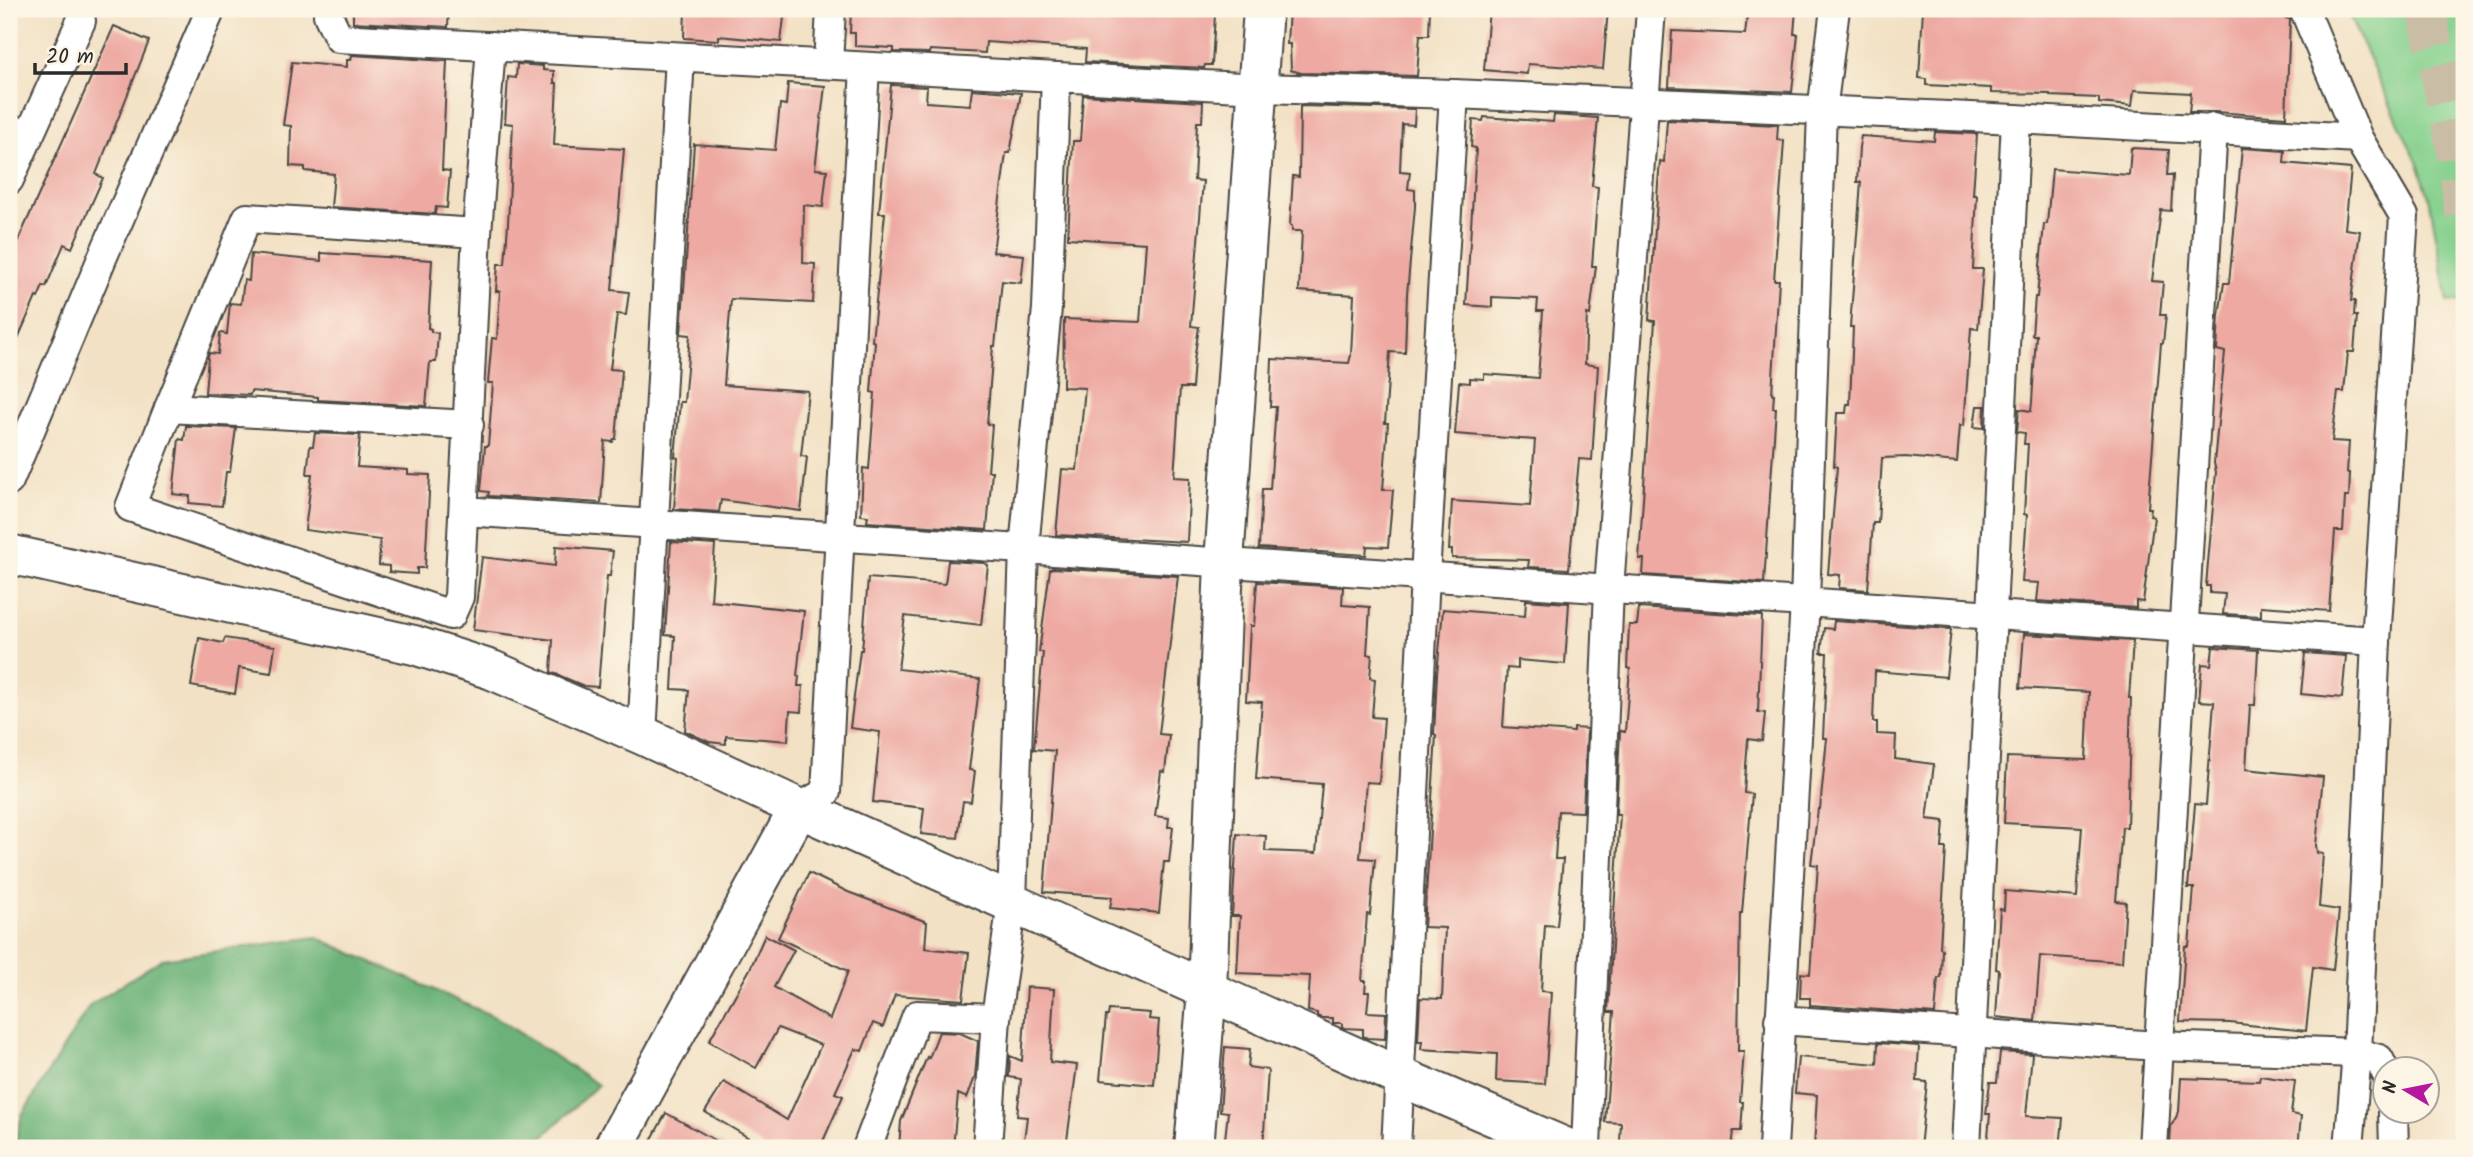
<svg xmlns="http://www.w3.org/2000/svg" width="2473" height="1157" viewBox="0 0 2473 1157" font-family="Kalam,sans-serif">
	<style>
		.green { fill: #85d08d; stroke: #587e5c; stroke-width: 2 }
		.forest { fill: #6cb278; stroke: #4c6e52; stroke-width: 2 }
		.building { fill: #eda9a2 }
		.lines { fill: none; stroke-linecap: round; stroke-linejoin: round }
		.highway-tunnel { stroke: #cabda5; stroke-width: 38; stroke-dasharray: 38 19; stroke-linecap: butt }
		.lane-casing { stroke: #494642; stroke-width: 18 }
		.street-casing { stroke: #494642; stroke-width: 32 }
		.secondary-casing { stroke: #494642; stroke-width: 42 }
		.lane { stroke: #fff; stroke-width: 14 }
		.street { stroke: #fff; stroke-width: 28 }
		.secondary { stroke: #fff; stroke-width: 38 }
	</style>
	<rect width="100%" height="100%" fill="#fcf5e5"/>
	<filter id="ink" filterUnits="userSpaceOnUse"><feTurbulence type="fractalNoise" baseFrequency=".0143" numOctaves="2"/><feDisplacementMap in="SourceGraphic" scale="14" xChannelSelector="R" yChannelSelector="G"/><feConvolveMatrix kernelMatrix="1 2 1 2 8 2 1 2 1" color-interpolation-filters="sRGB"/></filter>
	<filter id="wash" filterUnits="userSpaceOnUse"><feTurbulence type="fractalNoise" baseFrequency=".00686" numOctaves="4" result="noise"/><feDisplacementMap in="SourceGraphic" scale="28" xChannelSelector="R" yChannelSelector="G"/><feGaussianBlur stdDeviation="1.57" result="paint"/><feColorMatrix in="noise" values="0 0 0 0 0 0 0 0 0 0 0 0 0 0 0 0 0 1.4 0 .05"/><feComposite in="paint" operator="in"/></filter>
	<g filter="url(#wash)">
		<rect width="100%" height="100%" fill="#f2e1c4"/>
		<polygon class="green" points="2346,9 2464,9 2464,300 2448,302 2429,197 2418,164"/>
		<polygon class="forest" points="316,937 497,1018 598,1085 531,1148 14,1148 22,1115 90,1005 162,959"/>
		<g id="blocks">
			<g class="building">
				<polygon points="353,9 449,9 448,27 353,22"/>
				<polygon points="685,9 785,9 781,42 719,36 719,40 684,38"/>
				<polygon points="851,9 1206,9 1206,13 1215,14 1212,65 1205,65 1204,68 1085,62 1086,49 986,42 985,53 930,50 929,53 894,52 894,48 855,46 855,33 850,33"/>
				<polygon points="1289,9 1430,9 1429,35 1420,35 1417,76 1301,73 1291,70 1290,44 1287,44"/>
				<polygon points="1489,9 1608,9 1603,69 1528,64 1527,74 1484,70"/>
				<polygon points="1748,9 1796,9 1794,34 1798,34 1792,92 1669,87 1672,31 1745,34"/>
				<polygon points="1923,9 2235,9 2290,19 2286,117 2215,112 2189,112 2191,93 2134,90 2132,106 2099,103 2099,98 2050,96 2050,94 1991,93 1991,88 1926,85 1926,79 1919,78"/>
				<polygon points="114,26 149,41 96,174 103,178 72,248 64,244 46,287 43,286 38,298 36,297 9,359 9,261"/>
				<polygon points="352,55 447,61 442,170 450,171 447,208 436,207 435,214 331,207 334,174 305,171 305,167 290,166 291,126 283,125 292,62 347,67 347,60 351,60"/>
				<polygon points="517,64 543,66 543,70 554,71 554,83 557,83 554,145 624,149 612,290 629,292 626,315 617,314 610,369 622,370 616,439 614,439 613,442 605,441 601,503 488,496 489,492 481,491 485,446 488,446 493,383 488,383 492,338 497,339 500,291 496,291 498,264 505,264 508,224 513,124 505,123 508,77 516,78"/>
				<polygon points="788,83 825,86 815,169 827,170 823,207 804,205 803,263 815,264 813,303 731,299 724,385 808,391 801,456 807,457 801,511 721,500 719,512 674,509 678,458 675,457 680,402 684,402 690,335 681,334 694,144 775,150 780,104 786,105"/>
				<polygon points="891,85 927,87 926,102 970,105 972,89 1021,93 1010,153 1006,153 993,252 1024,255 1021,283 1002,281 995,346 993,346 987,424 992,425 988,471 992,471 987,530 867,522 868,516 861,515 863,468 869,469 875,393 871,392 875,342 872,341 885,213 879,213"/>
				<polygon points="1083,95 1203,102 1202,122 1197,122 1194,180 1203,181 1191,326 1199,327 1194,360 1192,388 1180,388 1174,477 1190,478 1187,542 1056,535 1062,469 1077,470 1085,388 1063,387 1064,319 1140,322 1146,243 1068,238 1073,141 1080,141"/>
				<polygon points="1300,106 1415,109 1414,125 1402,124 1400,171 1410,172 1408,189 1415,190 1415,207 1407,294 1405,353 1390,352 1385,423 1388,423 1383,490 1393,490 1388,547 1367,546 1366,555 1259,548 1262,489 1270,489 1276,407 1270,407 1272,359 1349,363 1351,355 1354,295 1299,291 1302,231 1292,231 1292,226 1290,225 1293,176 1299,177"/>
				<polygon points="1554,115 1598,118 1592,186 1598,187 1592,266 1596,266 1590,315 1587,314 1585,364 1598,366 1592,460 1579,459 1569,569 1528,567 1529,560 1452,558 1452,550 1449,550 1452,501 1530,506 1535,440 1455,434 1459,382 1470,383 1470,378 1484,379 1484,374 1538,378 1543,311 1537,311 1538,299 1492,297 1492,307 1466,305 1476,148 1471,147 1473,120 1483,121 1484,117 1553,122"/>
				<polygon points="1667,120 1778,125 1777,140 1784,141 1774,280 1779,280 1772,394 1774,394 1773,408 1776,408 1764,583 1643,575 1644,559 1639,559 1655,321 1649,320 1658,184 1660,161 1664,162"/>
				<polygon points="1935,132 1977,134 1973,195 1977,195 1973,269 1983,269 1978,329 1971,328 1964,426 1960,425 1957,462 1906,457 1882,458 1878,523 1873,523 1868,590 1839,588 1840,575 1828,574 1837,467 1834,466 1837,413 1846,413 1847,404 1850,404 1853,327 1850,327 1861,182 1857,182 1859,147 1861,136 1934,141"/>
				<polygon points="2131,148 2169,150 2167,175 2173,175 2171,211 2161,210 2152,281 2163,282 2160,315 2166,315 2163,343 2161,343 2148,508 2151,508 2150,516 2154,517 2143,602 2136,601 2136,608 2037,601 2039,583 2022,582 2027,515 2024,514 2028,444 2024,444 2025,433 2017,432 2019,409 2031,411 2032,402 2036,335 2032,335 2035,297 2037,297 2044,224 2047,224 2052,169 2129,175"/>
				<polygon points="2242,148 2285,151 2284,163 2351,169 2345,229 2360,231 2351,301 2355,301 2354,316 2357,316 2354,352 2348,352 2344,392 2338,392 2332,441 2349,442 2347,473 2350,473 2349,497 2345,497 2343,531 2335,531 2329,611 2261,606 2261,616 2223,614 2225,594 2210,593 2210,586 2206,586 2216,472 2214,463 2225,352 2217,350 2219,315 2224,283 2229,283"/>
				<polygon points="321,253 432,260 428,328 431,329 431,332 438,333 436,362 430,362 426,406 318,400 318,397 251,391 250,395 205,393 208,357 209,353 218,354 220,333 227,334 230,303 241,304 244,280 249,281 251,254 321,261"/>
				<polygon points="1977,406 1985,406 1984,428 1974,427"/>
				<polygon points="186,426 236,428 230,472 226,472 222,506 189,503 190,496 173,494 179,439 184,440"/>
				<polygon points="315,433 360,435 357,467 408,470 408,474 430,475 425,568 417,568 417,574 389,572 389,566 379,565 380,540 305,530 312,474 307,474 310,446 313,446"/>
				<polygon points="671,542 715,545 711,601 804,611 797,676 799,676 798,686 803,686 801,712 790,711 788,741 726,736 726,744 709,742 685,731 689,690 672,689 675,636 665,635"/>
				<polygon points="556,546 613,551 610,576 607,576 598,687 584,686 551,672 553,640 473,630 482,557 555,566"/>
				<polygon points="948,561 984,563 988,565 981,625 905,616 898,669 980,679 969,770 975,771 971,802 963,801 958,838 921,834 924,808 873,802 880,732 850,728 860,650 862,650 868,578 945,584"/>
				<polygon points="1053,568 1178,576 1159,734 1169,735 1165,772 1161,771 1155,816 1169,818 1168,827 1173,827 1169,862 1164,862 1159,913 1110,908 1112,897 1044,892 1055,751 1034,749 1043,652 1039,652 1050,569"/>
				<polygon points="1257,582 1343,587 1342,605 1370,607 1367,654 1372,655 1370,678 1375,679 1372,717 1384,718 1379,783 1366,782 1360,858 1375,859 1370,915 1367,914 1362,981 1366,981 1365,992 1369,992 1367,1012 1386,1013 1385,1039 1367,1038 1363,1036 1363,1029 1345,1028 1342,1027 1342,1023 1333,1023 1333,1018 1321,1018 1317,1016 1317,1013 1308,1011 1310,976 1237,973 1240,916 1232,916 1237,834 1266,836 1265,851 1316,853 1322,784 1256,779 1262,702 1246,701 1250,626 1254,626"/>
				<polygon points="1526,600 1569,603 1565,664 1518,660 1518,669 1507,668 1503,727 1574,732 1574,728 1587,729 1583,812 1558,811 1555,859 1563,859 1557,926 1545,925 1541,991 1551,992 1545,1084 1496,1081 1497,1054 1421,1049 1422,1041 1418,1041 1420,998 1442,999 1445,928 1424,927 1436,735 1434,734 1437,674 1443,609 1525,616"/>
				<polygon points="1639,608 1762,616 1758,712 1765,713 1762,741 1748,739 1744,793 1752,794 1742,913 1740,913 1738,1051 1744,1051 1740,1102 1743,1102 1741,1131 1733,1131 1731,1148 1680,1148 1680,1146 1620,1141 1621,1123 1605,1122 1614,1012 1608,1012 1620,814 1616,814 1620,731 1625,732 1630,669 1627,668 1629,625 1637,625"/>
				<polygon points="1834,621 1951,629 1946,677 1875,671 1873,722 1877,722 1877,734 1896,735 1895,759 1934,764 1927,819 1944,821 1942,848 1946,848 1940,948 1942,949 1941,978 1938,978 1935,1014 1810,1005 1810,998 1800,998 1801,973 1810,974 1818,865 1811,864 1818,809 1820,809 1827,738 1823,738 1827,653 1821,653 1824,628 1833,629"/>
				<polygon points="2024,634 2133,641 2129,698 2131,698 2127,827 2122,827 2116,901 2126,902 2122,962 2040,956 2035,1021 1996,1017 1999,970 1996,969 2000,909 2004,910 2005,891 2077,897 2082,827 2004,823 2007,757 2086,760 2089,692 2020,688"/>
				<polygon points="199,638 223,643 225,638 275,646 271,673 239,668 235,694 191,686"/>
				<polygon points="2213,647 2258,650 2255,705 2250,705 2246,769 2323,777 2316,845 2317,853 2323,854 2319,907 2339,910 2333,970 2313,967 2306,1031 2230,1023 2180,1022 2185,946 2189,946 2194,888 2188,888 2195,804 2206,805 2214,702 2199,701 2202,664 2211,665"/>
				<polygon points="2305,653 2346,656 2342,698 2301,694"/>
				<polygon points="809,873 848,892 927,922 925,948 969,953 963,1000 895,995 883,1027 873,1023 862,1051 855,1049 835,1093 843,1096 820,1148 766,1148 705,1112 724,1082 787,1120 821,1045 778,1028 756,1068 709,1041 750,969 765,935 794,950 774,987 830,1019 848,971 778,938"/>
				<polygon points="1027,987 1054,989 1050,1062 1077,1065 1066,1148 1023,1148 1027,1117 1017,1116 1021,1079 1009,1077 1010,1056 1022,1061"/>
				<polygon points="1109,1010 1150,1013 1149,1019 1159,1020 1154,1085 1100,1080 1106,1016 1108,1016"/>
				<polygon points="939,1032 960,1033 978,1041 975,1077 967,1098 958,1094 953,1148 899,1148 901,1121 927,1057 929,1058"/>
				<polygon points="1878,1043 1919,1046 1917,1081 1927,1082 1920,1148 1814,1148 1817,1095 1795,1093 1798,1057 1877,1064"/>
				<polygon points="1225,1047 1250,1049 1248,1067 1268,1070 1263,1148 1224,1148 1228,1112 1220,1111"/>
				<polygon points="2000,1052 2032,1054 2026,1116 2063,1118 2060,1148 1987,1148 1990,1114 1986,1114 1990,1082 1997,1082"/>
				<polygon points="2260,1076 2295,1081 2291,1114 2301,1116 2298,1148 2178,1148 2178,1146 2170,1145 2171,1126 2179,1112 2181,1078 2259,1081"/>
				<polygon points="666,1113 729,1148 647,1148"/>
			</g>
		</g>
	</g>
	<g filter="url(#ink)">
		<use href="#blocks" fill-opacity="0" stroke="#494642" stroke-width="2"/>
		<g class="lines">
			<polyline class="highway-tunnel" points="2426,9 2454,141 2464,215"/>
			<defs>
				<polyline id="lane" points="9,119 31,132"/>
				<g id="street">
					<polyline points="329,9 328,15 339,38 1259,88 1454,94 2016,119 2358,138"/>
					<polyline points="2304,9 2358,138 2404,216 2376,641 2357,1053 2349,1148"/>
					<polyline points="828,64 831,9"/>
					<polyline points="9,180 81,21"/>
					<polyline points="477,233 247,218 169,408 130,507 451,615 459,597 477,233 491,46"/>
					<polyline points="169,408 469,425"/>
					<polyline points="9,481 103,256 211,9"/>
					<polyline points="464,511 2376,641"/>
					<polyline points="642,735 680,57"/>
					<polyline points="799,808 826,792 865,67"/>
					<polyline points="1779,1020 2158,1046 2357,1053 2379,1059 2386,1073"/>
					<polyline points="2393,1112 2394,1148"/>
					<polyline points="867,1148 917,1015 996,1018"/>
					<polyline points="987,1148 996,1018 1012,902 1024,548 1047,308 1056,77"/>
					<polyline points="1396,1148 1425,576 1454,94"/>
					<polyline points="1586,1148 1609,589 1651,9"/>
					<polyline points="1773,1148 1805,602 1822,111 1835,9"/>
					<polyline points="1966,1148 2016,119"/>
					<polyline points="2153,1148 2213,128"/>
				</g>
				<g id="secondary">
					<polyline points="9,554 414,645 492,670 642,735 799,808"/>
					<polyline points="613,1148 799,808 1401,1077 1567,1148"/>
					<polyline points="1194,1148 1207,990 1224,562 1263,9"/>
				</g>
			</defs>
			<use href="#lane" class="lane-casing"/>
			<use href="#street" class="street-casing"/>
			<use href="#secondary" class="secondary-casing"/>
			<use href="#lane" class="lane"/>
			<use href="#street" class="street"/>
			<use href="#secondary" class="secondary"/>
		</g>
	</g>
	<rect width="2473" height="1157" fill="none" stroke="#fcf5e5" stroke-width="35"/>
	<g transform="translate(2406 1090) rotate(280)"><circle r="33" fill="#fcf5e5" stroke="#a8a49b" stroke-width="2"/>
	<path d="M0-5L12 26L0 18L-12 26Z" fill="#b5179e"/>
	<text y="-10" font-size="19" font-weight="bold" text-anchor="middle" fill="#2b2b2b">N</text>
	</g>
	<path d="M35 63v10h91v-10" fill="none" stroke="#2b2b2b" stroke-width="3.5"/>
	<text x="46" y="63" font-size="21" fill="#2b2b2b" stroke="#fcf5e5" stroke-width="5" paint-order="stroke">20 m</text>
</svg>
